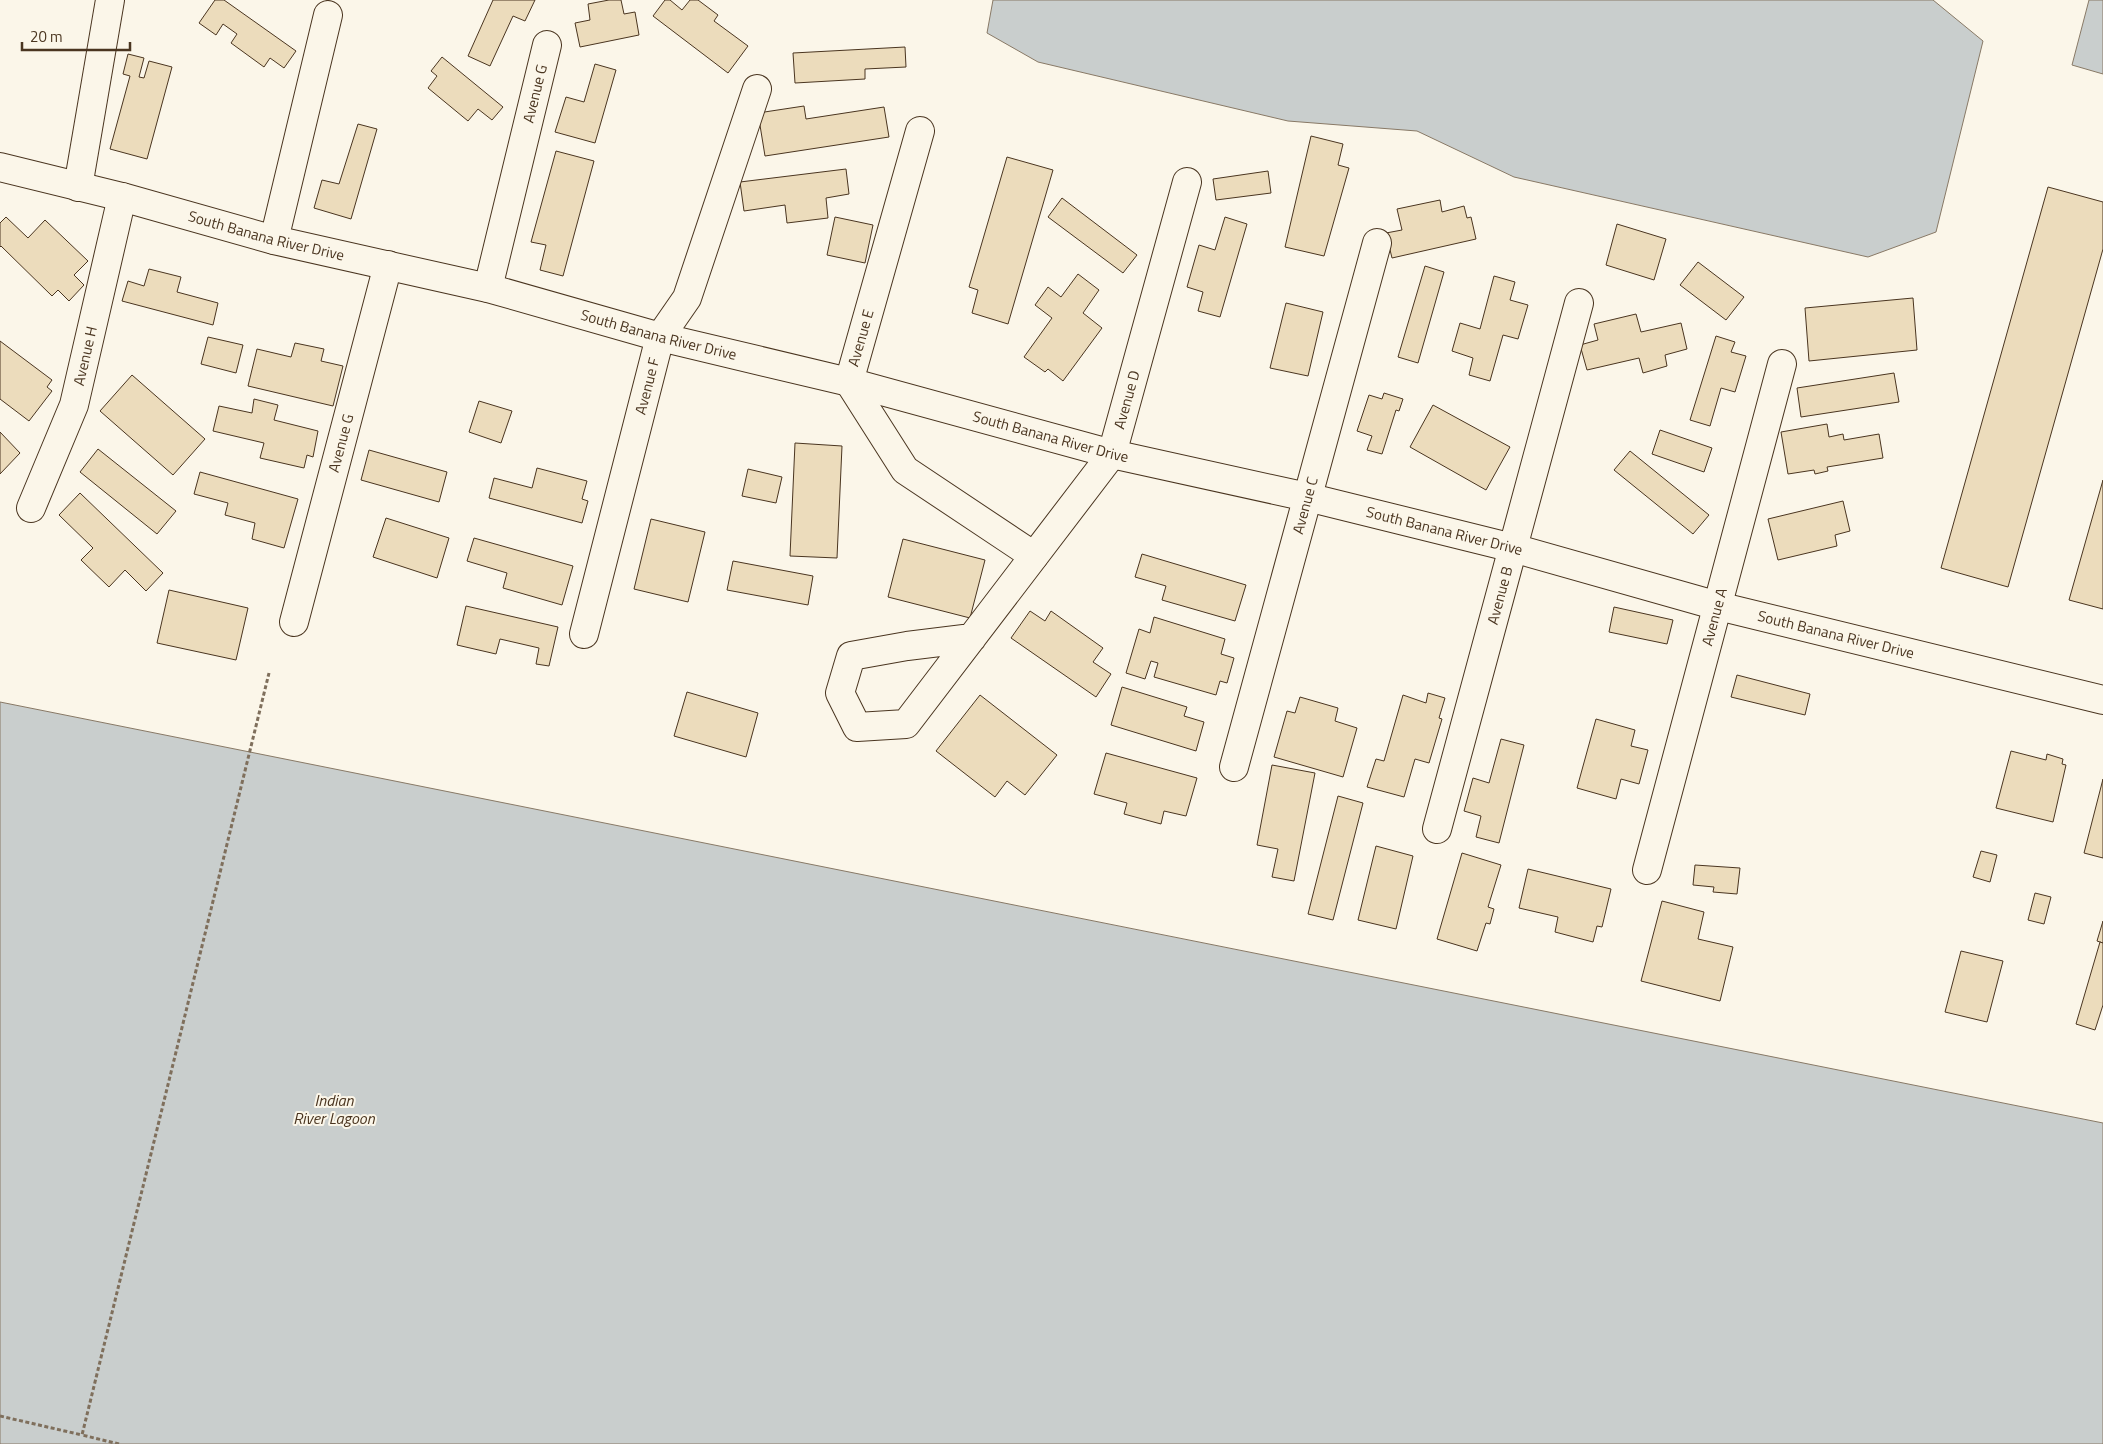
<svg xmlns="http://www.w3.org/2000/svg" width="2103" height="1444" viewBox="0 0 2103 1444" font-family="'Titillium Web',sans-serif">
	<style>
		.water { fill: #c9cecd; stroke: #887966 }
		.building { fill: #ecdcbc; stroke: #4a3520 }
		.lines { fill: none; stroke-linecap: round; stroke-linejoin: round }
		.minor-casing { stroke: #4a3520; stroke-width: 30 }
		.path { stroke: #7f6f5c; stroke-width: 3; stroke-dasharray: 4 2.5; stroke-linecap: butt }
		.minor { stroke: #fbf6e9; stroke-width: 28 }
		.labels { text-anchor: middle; stroke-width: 4; stroke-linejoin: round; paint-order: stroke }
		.street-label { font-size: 15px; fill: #4a3520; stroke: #fbf6e9 }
		.water-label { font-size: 16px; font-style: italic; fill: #4a3520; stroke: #fbf6e9 }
	</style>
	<rect width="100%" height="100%" fill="#fbf6e9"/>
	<g class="water">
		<polygon points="993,0 1933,0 1983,41 1936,232 1868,257 1514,177 1417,131 1288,121 1038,62 987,33"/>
		<polygon points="2089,0 2103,0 2103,74 2072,65"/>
		<polygon points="0,702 2103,1123 2103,1444 0,1444"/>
	</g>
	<g class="building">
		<polygon points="215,0 224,0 296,51 284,68 270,58 264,67 231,43 237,34 223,24 216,35 199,23"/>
		<polygon points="493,0 535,0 525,21 513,16 490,66 468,56"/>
		<polygon points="609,0 621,0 624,14 635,12 639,35 580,47 575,23 590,20 588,4"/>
		<polygon points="665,0 670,0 682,10 690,0 698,0 718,15 714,21 748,46 728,73 653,16"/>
		<polygon points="905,47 906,67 865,69 865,79 795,83 793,53"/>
		<polygon points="128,54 144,58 139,77 144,78 149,61 172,67 147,159 110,149 130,76 123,74"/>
		<polygon points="442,57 503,107 492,120 478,109 468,121 428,88 437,76 431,71"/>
		<polygon points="595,64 616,70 595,143 555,132 566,97 584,102"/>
		<polygon points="804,106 806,119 884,107 889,137 765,156 758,113"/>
		<polygon points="358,124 377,129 351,219 314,208 322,180 339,184"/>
		<polygon points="1311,136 1343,144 1338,165 1349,168 1324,256 1285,247"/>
		<polygon points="556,151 594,161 563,276 540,270 546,245 531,242"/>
		<polygon points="1007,157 1053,170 1008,324 972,313 978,290 969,287"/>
		<polygon points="846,169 849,194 826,198 828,218 787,223 785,205 744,211 740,182"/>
		<polygon points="1268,171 1271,193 1216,200 1213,179"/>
		<polygon points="2048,187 2103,202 2103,249 2008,587 1941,568"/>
		<polygon points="1062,198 1137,255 1123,273 1048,217"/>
		<polygon points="1440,200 1442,212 1464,206 1467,218 1471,217 1476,239 1392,258 1386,233 1402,230 1397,209"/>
		<polygon points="6,217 28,238 45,220 88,261 74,275 84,285 69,301 58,290 52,296 1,246 0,247 0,223"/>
		<polygon points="835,217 873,225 865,263 827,255"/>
		<polygon points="1225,217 1247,224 1220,317 1198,311 1203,292 1187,287 1199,245 1215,250"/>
		<polygon points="1617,224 1666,239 1654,280 1606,265"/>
		<polygon points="1698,262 1744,297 1726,320 1680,285"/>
		<polygon points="1425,266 1444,272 1418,363 1398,357"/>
		<polygon points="149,269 181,277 177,292 218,303 213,325 122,301 128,281 144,286"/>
		<polygon points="1078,274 1099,290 1083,313 1102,328 1063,381 1048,369 1045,372 1024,357 1052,318 1035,305 1048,287 1061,297"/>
		<polygon points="1494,276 1515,282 1510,300 1528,305 1518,339 1503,335 1490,381 1469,375 1473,358 1452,351 1460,323 1480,329"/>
		<polygon points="1913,298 1917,350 1809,361 1805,308"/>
		<polygon points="1286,303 1323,312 1308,376 1270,368"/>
		<polygon points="1636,314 1641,332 1681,323 1687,349 1665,355 1667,366 1643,373 1639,358 1587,370 1580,345 1598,340 1594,324"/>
		<polygon points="1716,336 1735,342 1731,352 1746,356 1735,392 1721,388 1710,426 1690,420"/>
		<polygon points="208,337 243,345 236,373 201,364"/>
		<polygon points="0,341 52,380 47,387 52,391 29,421 0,399"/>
		<polygon points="295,343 324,349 321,361 343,366 333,406 248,386 257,349 291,357"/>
		<polygon points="1894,373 1899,402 1801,417 1797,388"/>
		<polygon points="132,375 205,439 173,475 100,411"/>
		<polygon points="1384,393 1403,399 1399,411 1396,410 1382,454 1367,450 1372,436 1357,431 1369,395 1382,399"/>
		<polygon points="254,399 278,405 274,420 318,431 313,457 307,455 304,468 260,458 264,443 213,431 219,406 252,413"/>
		<polygon points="479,401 512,411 501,443 469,432"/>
		<polygon points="1433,405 1510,447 1486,490 1410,447"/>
		<polygon points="1827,424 1829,437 1843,434 1844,440 1879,434 1883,458 1827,467 1828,471 1815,474 1814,470 1788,474 1781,432"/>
		<polygon points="1660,430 1712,448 1704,472 1652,454"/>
		<polygon points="0,432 20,453 0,474"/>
		<polygon points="795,443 842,446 837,558 790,556"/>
		<polygon points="98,449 176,511 157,534 80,472"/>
		<polygon points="369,450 447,472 439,502 361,480"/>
		<polygon points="1630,451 1709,515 1693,534 1614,470"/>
		<polygon points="537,468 587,481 582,499 588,501 582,523 489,498 494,478 532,488"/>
		<polygon points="748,469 782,477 776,503 742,496"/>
		<polygon points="200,472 298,499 284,548 252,539 255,523 225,515 228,503 194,494"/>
		<polygon points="2103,480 2103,609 2069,600"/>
		<polygon points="80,493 163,573 146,591 125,570 109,587 81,560 93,548 59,515"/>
		<polygon points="1843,501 1850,531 1835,535 1837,546 1778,560 1768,519"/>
		<polygon points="386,518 449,538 437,578 373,557"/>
		<polygon points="651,519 705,532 688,602 634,589"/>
		<polygon points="474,538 573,566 562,605 503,588 507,573 467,561"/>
		<polygon points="903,539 985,560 970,618 888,597"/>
		<polygon points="1142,554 1246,585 1235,621 1162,600 1166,586 1135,577"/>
		<polygon points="733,561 813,576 808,605 727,590"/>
		<polygon points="169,590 248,608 236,660 157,643"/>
		<polygon points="466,606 558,627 549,666 536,664 539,648 500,639 496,654 457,645"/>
		<polygon points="1614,607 1673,620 1667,644 1609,632"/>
		<polygon points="1030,611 1045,621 1051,611 1103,648 1093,662 1111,674 1096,697 1011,638"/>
		<polygon points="1154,617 1225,639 1221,654 1234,658 1227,683 1220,681 1216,695 1154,677 1158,663 1151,661 1145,679 1126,673 1139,629 1150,633"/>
		<polygon points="1737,675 1810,694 1805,715 1731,697"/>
		<polygon points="1122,687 1187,707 1184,716 1204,722 1196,751 1111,725"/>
		<polygon points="687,692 758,713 746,757 674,736"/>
		<polygon points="1428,693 1445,698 1439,718 1442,719 1429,763 1415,759 1404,797 1367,787 1376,759 1384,761 1403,695 1426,703"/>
		<polygon points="980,695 1057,755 1025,795 1007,781 995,797 936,751"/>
		<polygon points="1300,697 1338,708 1335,721 1357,728 1343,777 1274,757 1287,711 1295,713"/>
		<polygon points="1596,719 1635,730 1631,746 1648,750 1639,784 1621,779 1616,799 1577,788"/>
		<polygon points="1501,739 1524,745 1499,843 1476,837 1481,816 1464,811 1473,778 1489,783"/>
		<polygon points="2011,751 2046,760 2047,754 2063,759 2062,764 2066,765 2053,822 1996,808"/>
		<polygon points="1106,753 1197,778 1186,816 1164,811 1161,824 1124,814 1127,803 1094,794"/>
		<polygon points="1272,765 1315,773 1294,881 1272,877 1278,849 1257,845"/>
		<polygon points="2103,779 2103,858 2084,853"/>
		<polygon points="1338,796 1363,803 1333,920 1308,914"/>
		<polygon points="1376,846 1413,856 1396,929 1358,920"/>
		<polygon points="1981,851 1997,855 1990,882 1973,877"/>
		<polygon points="1462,853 1501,865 1488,907 1494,909 1490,924 1486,923 1477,951 1437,939"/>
		<polygon points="1695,865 1740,868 1737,894 1713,892 1714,887 1693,885"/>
		<polygon points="1528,869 1611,889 1602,927 1597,926 1593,942 1555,932 1558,917 1519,908"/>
		<polygon points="2035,893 2051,897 2044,924 2028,920"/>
		<polygon points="1662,901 1704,912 1698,939 1733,947 1720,1001 1641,981"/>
		<polygon points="2103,921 2103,943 2097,941"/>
		<polygon points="2100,942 2103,943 2103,1005 2095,1030 2076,1024"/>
		<polygon points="1961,951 2003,961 1987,1022 1945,1012"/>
	</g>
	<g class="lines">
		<defs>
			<g id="minor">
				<polyline points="920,131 849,382 905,470 1034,556"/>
				<path id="s1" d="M0 167 122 197 274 240 488 288 660 337 849 382 1112 454 1307 497 1513 548 1718 606 2103 700"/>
				<polyline points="78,187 110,0"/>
				<polyline points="274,240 328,15"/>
				<path id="s2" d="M488 288 547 45"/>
				<path id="s3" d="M31 508 74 405 122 197"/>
				<path id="s4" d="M294 622 388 265"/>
				<path id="s5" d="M584 634 660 337 687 298 757 89"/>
				<path id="s6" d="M972 638 907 646 851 656 840 693 857 727 906 724 1112 454 1187 182"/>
				<path id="s7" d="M1234 767 1377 243"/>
				<path id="s8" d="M1437 829 1579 303"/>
				<path id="s9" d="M1647 870 1782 364"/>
			</g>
		</defs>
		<use href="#minor" class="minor-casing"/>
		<g class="path">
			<polyline points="0,1416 82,1435"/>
			<polyline points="119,1444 82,1435 269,673"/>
		</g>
		<use href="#minor" class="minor"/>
	</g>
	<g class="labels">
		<g class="street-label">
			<text dy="5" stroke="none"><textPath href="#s2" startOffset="200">Avenue G</textPath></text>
			<text dy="5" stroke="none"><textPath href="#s1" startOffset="275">South Banana River Drive</textPath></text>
			<text dy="5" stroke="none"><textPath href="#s1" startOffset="680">South Banana River Drive</textPath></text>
			<text transform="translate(861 338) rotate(-74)" y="5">Avenue E</text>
			<text dy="5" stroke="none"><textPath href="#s3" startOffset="162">Avenue H</textPath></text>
			<text dy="5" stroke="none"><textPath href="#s5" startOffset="256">Avenue F</textPath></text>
			<text dy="5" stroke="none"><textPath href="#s6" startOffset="644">Avenue D</textPath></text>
			<text dy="5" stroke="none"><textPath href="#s1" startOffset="1085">South Banana River Drive</textPath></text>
			<text dy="5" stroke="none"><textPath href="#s4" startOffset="185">Avenue G</textPath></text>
			<text dy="5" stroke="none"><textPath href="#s7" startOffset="271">Avenue C</textPath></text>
			<text dy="5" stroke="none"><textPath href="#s1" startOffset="1490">South Banana River Drive</textPath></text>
			<text dy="5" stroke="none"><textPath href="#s8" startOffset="242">Avenue B</textPath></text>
			<text dy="5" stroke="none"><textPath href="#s9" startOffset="262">Avenue A</textPath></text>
			<text dy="5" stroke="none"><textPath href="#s1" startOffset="1895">South Banana River Drive</textPath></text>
		</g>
		<g class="water-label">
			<text x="334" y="1106">Indian<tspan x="334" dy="18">River Lagoon</tspan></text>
		</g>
	</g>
	<path d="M22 42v8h108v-8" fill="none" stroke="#4a3520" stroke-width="2.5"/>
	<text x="30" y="42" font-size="15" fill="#4a3520" stroke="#fbf6e9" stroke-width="4" paint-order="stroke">20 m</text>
</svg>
